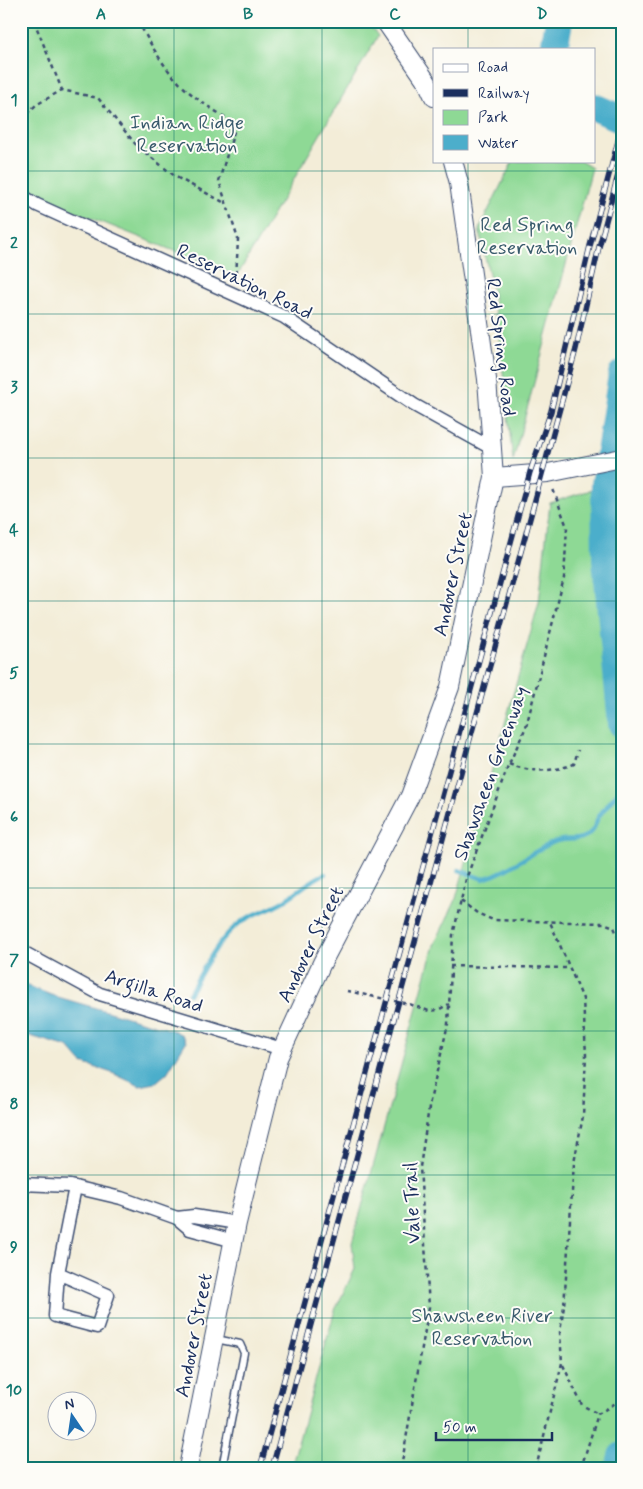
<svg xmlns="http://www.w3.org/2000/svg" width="643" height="1489" viewBox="0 0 643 1489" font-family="Mynerve,sans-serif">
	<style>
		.green { fill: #8ed995; stroke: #54847a }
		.water { fill: #4caecb; stroke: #346e94 }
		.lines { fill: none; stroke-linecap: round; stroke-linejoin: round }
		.stream { stroke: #4caecb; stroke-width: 4.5 }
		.river { stroke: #4caecb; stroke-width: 28 }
		.lane-casing { stroke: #3b4c70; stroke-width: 9 }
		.street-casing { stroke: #3b4c70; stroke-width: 15 }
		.secondary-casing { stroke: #3b4c70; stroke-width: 20 }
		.path { stroke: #3b4c70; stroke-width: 2.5; stroke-dasharray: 4 4; stroke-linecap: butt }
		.lane { stroke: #fff; stroke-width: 6 }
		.street { stroke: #fff; stroke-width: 12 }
		.secondary { stroke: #fff; stroke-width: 18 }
		.rail-casing { stroke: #1b2f5e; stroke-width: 5.5 }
		.rail { stroke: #fdfcf7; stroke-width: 4; stroke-dasharray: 11; stroke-linecap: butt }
		.grid { fill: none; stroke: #0f766e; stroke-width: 1; stroke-opacity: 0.55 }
		.labels { text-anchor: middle; stroke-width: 4; stroke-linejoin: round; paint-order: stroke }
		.park-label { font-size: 20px; fill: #385a6c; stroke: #fdfcf7 }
		.street-label { font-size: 20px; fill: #1b2f5e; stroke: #fdfcf7 }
		.neatline { fill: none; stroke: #0f766e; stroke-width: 2 }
		.grid-label { font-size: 16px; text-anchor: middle; font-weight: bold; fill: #0f766e }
	</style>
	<rect width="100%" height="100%" fill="#fdfcf7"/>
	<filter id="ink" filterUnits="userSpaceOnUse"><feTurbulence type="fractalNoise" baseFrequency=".02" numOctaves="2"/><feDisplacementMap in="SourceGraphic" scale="10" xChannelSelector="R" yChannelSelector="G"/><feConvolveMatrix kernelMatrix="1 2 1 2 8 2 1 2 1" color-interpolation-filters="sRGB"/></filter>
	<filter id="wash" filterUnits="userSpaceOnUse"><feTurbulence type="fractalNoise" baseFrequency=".0096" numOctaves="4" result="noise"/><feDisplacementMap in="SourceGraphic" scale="20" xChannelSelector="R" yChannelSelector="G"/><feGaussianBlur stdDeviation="1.12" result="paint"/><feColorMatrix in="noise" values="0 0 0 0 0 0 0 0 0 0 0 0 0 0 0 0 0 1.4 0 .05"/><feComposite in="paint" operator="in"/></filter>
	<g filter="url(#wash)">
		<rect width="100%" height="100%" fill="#f3edd8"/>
		<g class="green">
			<polygon points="21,21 367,21 378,36 237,276 21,190"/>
			<polygon points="513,161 580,161 592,168 513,461 500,345 492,288 479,229"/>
			<polygon points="622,401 622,438 602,443"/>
			<polygon points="622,480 622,1468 291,1468 335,1310 355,1269 352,1243 434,945 455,902 539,602 550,503"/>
		</g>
		<polygon class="water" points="21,983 51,995 175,1031 182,1035 186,1042 167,1073 155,1083 140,1086 112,1073 82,1063 68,1047 30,1036 21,1031"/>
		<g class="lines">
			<g class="stream">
				<path d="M459 870 483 879C510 871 529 853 554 842 566 837 580 843 590 833 596 828 595 822 599 816 606 806 615 797 622 786"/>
				<path d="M189 994C204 969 217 939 241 922 253 914 267 910 280 903 296 894 308 881 325 874"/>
			</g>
			<g class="river">
				<polyline points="554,49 559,21"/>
				<polyline points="594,107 622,119"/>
				<polyline points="622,374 605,485 606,560 622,724"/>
				<polyline points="619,1468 622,1456"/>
			</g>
		</g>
	</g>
	<g filter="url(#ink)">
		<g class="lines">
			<defs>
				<polyline id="lane" points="216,1339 240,1344 244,1353 222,1468"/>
				<g id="street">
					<polyline points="21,195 37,205 284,317 414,405 493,449"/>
					<polyline points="21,951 100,994 282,1049"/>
					<polyline points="21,1184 70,1186 121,1198 177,1218 190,1229 234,1241"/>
					<polyline points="177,1218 194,1216 237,1223"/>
					<polyline points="58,1273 108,1295 97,1327 55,1316 58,1273 75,1187"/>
				</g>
				<g id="secondary">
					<polyline points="385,21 427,82 434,97"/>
					<polyline points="494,477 548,473 622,458"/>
					<polyline points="188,1468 237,1223 278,1058 322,963 410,796 450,687 494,477 487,379 459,183 453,161"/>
				</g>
			</defs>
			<use href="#lane" class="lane-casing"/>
			<use href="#street" class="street-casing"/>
			<use href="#secondary" class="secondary-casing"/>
			<g class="path">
				<polyline points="34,21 62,90 98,98 137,146 176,177 225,203"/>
				<path d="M138 21C153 49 168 76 194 96 207 107 223 115 236 125L219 181 238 239 236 279"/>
				<polyline points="21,119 36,105 62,90"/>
				<polyline points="619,542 622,535"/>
				<path d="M509 764C530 773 553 772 574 764L578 750"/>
				<polyline points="461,901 477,913 493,920 604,923 614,927 619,939 622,969"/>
				<polyline points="450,966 569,968"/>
				<polyline points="347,991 409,1004 429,1011 438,1010 449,1004"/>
				<polyline points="622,1082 617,1122 622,1156"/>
				<polyline points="563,1365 582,1405 598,1414"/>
				<polyline points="401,1468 429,1307 420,1167 430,1101 448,1024 453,935 466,879 509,764 526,727 564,578 567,527 553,489"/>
				<polyline points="536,1468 562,1363 560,1332 564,1306 574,1163 583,1116 586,1055 583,999 550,922"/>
				<polyline points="581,1468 598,1414 622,1399"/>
			</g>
			<use href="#lane" class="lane"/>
			<use href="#street" class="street"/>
			<use href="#secondary" class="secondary"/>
			<defs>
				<g id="rail">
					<polyline points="260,1468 530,472 551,411 590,246 622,126"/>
					<polyline points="272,1468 576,349 599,247 622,160"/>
				</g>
			</defs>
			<use href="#rail" class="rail-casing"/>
			<use href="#rail" class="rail"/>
		</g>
	</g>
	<path class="grid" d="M174 21V1468M322 21V1468M468 21V49M468 161V1468M21 171H622M21 314H622M21 458H622M21 601H622M21 744H622M21 888H622M21 1031H622M21 1175H622M21 1318H622"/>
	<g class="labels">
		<g class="park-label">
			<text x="187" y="129">Indian Ridge<tspan x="187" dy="23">Reservation</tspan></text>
			<text x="527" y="231">Red Spring<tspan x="527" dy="23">Reservation</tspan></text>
			<text x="482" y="1322">Shawsheen River<tspan x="482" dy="23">Reservation</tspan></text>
		</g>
		<g class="street-label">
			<text transform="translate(245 281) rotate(26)" y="7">Reservation Road</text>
			<text transform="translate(502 347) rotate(83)" y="7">Red Spring Road</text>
			<text transform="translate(452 574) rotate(-78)" y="7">Andover Street</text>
			<text transform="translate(490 773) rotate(-70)" y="7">Shawsheen Greenway</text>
			<text transform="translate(310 944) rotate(-64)" y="7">Andover Street</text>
			<text transform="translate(154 990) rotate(18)" y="7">Argilla Road</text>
			<text transform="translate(411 1203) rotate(-92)" y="7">Vale Trail</text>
			<text transform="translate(193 1335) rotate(-79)" y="7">Andover Street</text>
		</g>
	</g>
	<rect width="643" height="1489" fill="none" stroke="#fdfcf7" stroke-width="55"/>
	<rect x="433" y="48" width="162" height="115" fill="#fdfcf7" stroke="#a3aaba"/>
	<rect x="443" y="64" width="25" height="8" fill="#ffffff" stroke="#a3aaba"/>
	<text x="478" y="72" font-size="15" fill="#1b2f5e">Road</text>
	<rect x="443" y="89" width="25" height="8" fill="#1b2f5e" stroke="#a3aaba"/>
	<text x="478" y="98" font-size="15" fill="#1b2f5e">Railway</text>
	<rect x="443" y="110" width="25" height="15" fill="#8ed995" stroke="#a3aaba"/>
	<text x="478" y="122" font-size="15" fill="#1b2f5e">Park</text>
	<rect x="443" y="135" width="25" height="15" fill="#4caecb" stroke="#a3aaba"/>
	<text x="478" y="148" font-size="15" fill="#1b2f5e">Water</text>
	<g transform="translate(72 1416) rotate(347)"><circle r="24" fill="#fdfcf7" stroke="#a3aaba"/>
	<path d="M0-4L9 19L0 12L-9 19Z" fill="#1f6fb2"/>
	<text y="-8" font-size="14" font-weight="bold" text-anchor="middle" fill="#1b2f5e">N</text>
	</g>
	<path d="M436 1432v8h116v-8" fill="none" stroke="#1b2f5e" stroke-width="2.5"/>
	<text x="443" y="1432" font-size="15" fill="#1b2f5e" stroke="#fdfcf7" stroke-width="4" paint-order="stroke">50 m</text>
	<rect x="28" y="28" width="588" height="1434" class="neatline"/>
	<g class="grid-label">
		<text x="101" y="19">A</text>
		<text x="248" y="19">B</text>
		<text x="395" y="19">C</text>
		<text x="542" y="19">D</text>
		<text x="14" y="105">1</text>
		<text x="14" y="248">2</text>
		<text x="14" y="392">3</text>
		<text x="14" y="535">4</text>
		<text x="14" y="678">5</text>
		<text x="14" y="822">6</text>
		<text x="14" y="965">7</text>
		<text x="14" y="1109">8</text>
		<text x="14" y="1252">9</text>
		<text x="14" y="1395">10</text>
	</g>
</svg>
